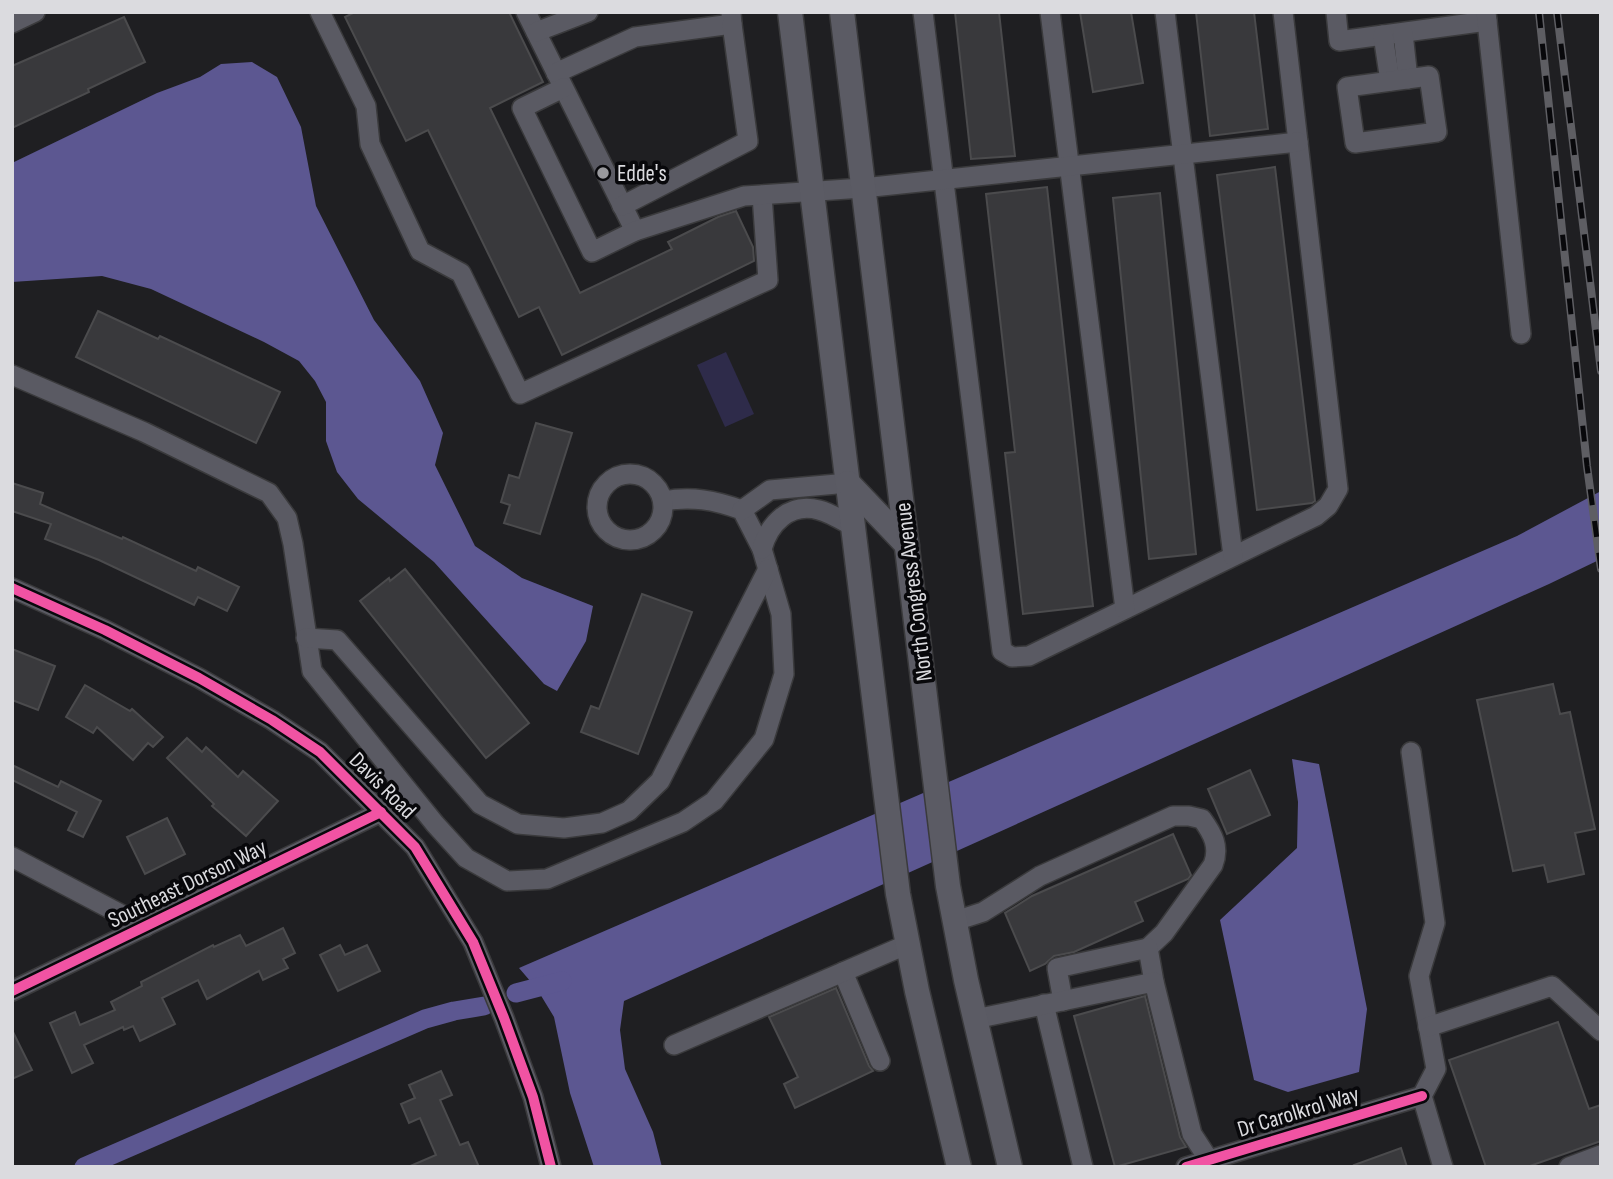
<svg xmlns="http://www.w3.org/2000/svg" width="1613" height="1179" viewBox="0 0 1613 1179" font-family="'Sofia Sans Condensed',sans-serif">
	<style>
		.green { fill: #2e2b4a }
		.water { fill: #5c5791 }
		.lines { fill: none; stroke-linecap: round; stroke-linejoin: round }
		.canal { stroke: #5c5791; stroke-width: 19 }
		.building { fill: #39393c; stroke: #4b4b4d; stroke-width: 2 }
		.minor-casing { stroke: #3a3a3c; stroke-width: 22 }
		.major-casing { stroke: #3a3a3c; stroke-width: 27 }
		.minor { stroke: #5a5a63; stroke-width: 19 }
		.major { stroke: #5b5b64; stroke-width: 24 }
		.rail-casing { stroke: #5e5e63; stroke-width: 8 }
		.rail { stroke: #08080b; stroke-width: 5; stroke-dasharray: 16; stroke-linecap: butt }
		.cycleway-casing { stroke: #08080b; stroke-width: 15 }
		.cycleway { stroke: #f153a3; stroke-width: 10 }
		.poi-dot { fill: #99999d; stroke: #08080b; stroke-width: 2.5 }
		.labels { text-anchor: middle; stroke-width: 7; stroke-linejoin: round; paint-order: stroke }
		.poi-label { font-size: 23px; fill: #dbdbdf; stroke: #08080b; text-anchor: start }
		.street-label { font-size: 23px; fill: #dbdbdf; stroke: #08080b }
	</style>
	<rect width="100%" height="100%" fill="#1f1f22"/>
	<polygon class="green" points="726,352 754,414 725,427 697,365"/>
	<g class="water">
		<polygon points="252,62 277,77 301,127 316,206 374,320 420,381 443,433 435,465 475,546 522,578 593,606 586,641 557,691 544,684 434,562 358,499 337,472 326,441 326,402 315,381 299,361 264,342 151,289 102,276 12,282 12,163 157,93 200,77 221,64"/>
		<polygon points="1601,491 1601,559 1549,584 624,1001 620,1030 625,1069 653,1132 662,1167 594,1167 570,1093 554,1017 537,989 519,968 1517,536"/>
		<polygon points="1292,759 1319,764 1367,1009 1359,1072 1288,1092 1254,1080 1220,920 1297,848 1298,802"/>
	</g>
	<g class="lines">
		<g class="canal">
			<polyline points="516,993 562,981"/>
			<polyline points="84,1167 425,1019 454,1011 484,1006"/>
		</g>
	</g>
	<g class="building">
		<polygon points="355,12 509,12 543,82 490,108 580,293 672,249 668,242 718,217 736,211 753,247 754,261 562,355 539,307 519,317 428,130 406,141 345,17"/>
		<polygon points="955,12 999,12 1015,156 971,159"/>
		<polygon points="1080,12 1131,12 1143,83 1093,92"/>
		<polygon points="1196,12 1254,12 1268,129 1210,136"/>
		<polygon points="124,17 145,62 88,89 89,92 12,128 12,66"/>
		<polygon points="1275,167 1315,501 1312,503 1257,510 1217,175"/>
		<polygon points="1047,187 1093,606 1023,614 1005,453 1015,452 986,194"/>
		<polygon points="1160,193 1196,554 1149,559 1113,198"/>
		<polygon points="98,311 158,339 160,336 280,392 256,443 76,357"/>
		<polygon points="536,423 572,433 540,534 504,523 510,505 501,502 509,475 519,478"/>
		<polygon points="12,483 43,493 40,504 122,539 123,537 196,571 198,567 239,587 227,611 198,597 194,605 99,560 45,539 51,524 12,511"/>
		<polygon points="405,569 529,723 486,758 360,601 389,578 390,581"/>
		<polygon points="642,594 692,612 638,754 581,732 591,706 599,709"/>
		<polygon points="12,649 55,666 38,710 12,700"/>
		<polygon points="1553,684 1560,714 1570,712 1595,829 1575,833 1584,874 1548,882 1544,865 1513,871 1477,700"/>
		<polygon points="85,685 130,711 132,709 163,737 153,747 148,743 133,760 97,727 93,733 66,717"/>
		<polygon points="187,738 202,752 206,747 238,777 243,771 278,801 246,836 212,806 214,804 167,758"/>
		<polygon points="12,765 58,787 61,781 101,801 83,837 68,830 77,812 12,780"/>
		<polygon points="1250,770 1270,815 1227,834 1208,789"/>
		<polygon points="167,818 185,854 145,874 127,837"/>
		<polygon points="1173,834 1191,875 1188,879 1135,902 1143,921 1074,952 1054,956 1045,964 1030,971 1005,913 1032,896"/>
		<polygon points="283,928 295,953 283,959 288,968 263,980 259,971 207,999 198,980 162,998 175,1024 140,1041 133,1026 124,1030 123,1027 84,1045 93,1063 72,1073 50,1023 75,1012 80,1025 115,1010 111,1002 142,986 141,982 213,945 214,947 240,935 246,946"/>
		<polygon points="340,945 345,955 367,945 380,971 338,991 320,955"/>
		<polygon points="836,988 869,1066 873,1071 795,1108 784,1084 798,1077 769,1017"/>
		<polygon points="1145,996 1180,1137 1186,1147 1115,1167 1074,1016"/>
		<polygon points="1558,1022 1589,1109 1601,1105 1601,1141 1527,1167 1486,1167 1449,1060"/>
		<polygon points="12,1030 32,1070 12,1079"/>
		<polygon points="441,1071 452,1095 440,1100 460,1145 468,1142 479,1167 408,1167 436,1155 420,1118 409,1123 401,1104 415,1098 409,1085"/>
		<polygon points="1401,1148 1407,1167 1355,1167 1354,1165"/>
	</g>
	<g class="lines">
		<defs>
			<g id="minor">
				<polyline points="320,12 366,106 370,144 420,251 461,273 520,394 768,280 762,195"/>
				<polyline points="526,12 635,231"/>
				<polyline points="923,12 1002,651 1012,657 1029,656 1316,516 1328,506 1338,489 1283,12"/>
				<polyline points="1050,12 1125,609"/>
				<polyline points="1165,12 1233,556"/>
				<polyline points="1336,12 1339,41 1487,21"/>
				<polyline points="1486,12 1521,334"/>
				<polyline points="12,23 35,12"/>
				<polyline points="536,32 588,12"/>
				<polyline points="1403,33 1408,79"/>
				<polyline points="1383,35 1390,81"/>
				<polyline points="556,73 635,37 732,24 731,13"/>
				<polygon points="1429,76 1437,132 1355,143 1347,87"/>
				<polyline points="563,88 522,108 592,252 635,231 744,196 863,188 1298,142"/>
				<polyline points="622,206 748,141 732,24"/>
				<path d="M12 375 144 432 269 493 287 518 293 544 312 671 435 824 466 858 507 881 547 879 683 822 714 801 764 739 784 674 781 614 762 549 742 510C714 500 692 496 663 501"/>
				<circle cx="630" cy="507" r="33"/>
				<polyline points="742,510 770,490 848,483"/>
				<path d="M762 549C769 524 789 502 819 510 831 513 843 521 854 527"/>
				<polyline points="12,588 105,630 199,678 272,720 320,752 415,847 473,942 504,1018 533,1097 551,1167"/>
				<polyline points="306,638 337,640 480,804 518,824 564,828 602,823 629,811 660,781 768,569"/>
				<polyline points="1411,752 1435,923 1419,976 1436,1069 1422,1096 1443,1167"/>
				<polyline points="12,857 145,927"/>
				<path d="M955 921 983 912 1040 876 1173 816H1189L1202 819C1213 834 1220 847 1213 865L1164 933 1148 948"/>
				<polyline points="843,972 880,1061"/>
				<polyline points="12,991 381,812"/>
				<polyline points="1063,1001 1057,968 1148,948 1154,982"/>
				<polyline points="1044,1004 1083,1167"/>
				<polyline points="975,1019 1154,982 1192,1134 1209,1160"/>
				<polyline points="1428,1027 1552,986 1601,1031"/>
				<polyline points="674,1045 908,944"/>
				<polyline points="1186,1167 1422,1096"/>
				<polyline points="1569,1167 1601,1155"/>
			</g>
			<g id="major">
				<polyline points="790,12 898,894 917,991 959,1167"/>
				<polyline points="842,12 948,886 966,980 1010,1167"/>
				<polyline points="848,483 907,545"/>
			</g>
		</defs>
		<use href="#minor" class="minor-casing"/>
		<use href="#major" class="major-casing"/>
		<use href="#minor" class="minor"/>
		<use href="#major" class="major"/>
		<defs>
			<g id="rail">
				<polyline points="1539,12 1587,466 1601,569"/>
				<polyline points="1557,12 1601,371"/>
			</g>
		</defs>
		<use href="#rail" class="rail-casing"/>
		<use href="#rail" class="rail"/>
		<defs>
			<g id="cycleway">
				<polyline points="12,588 105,630 199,678 272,720 320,752 415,847 473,942 504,1018 533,1097 551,1167"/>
				<polyline points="12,991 381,812"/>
				<polyline points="1186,1167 1422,1096"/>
			</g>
		</defs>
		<use href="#cycleway" class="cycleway-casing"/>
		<use href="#cycleway" class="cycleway"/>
	</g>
	<circle class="poi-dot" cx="603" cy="173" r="7"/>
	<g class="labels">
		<g class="poi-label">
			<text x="617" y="181">Edde's</text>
		</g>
		<g class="street-label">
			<text transform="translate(913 592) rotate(-97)" y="8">North Congress Avenue</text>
			<text transform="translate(383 785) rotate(45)" y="8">Davis Road</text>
			<text transform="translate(187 883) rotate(-26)" y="8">Southeast Dorson Way</text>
			<text transform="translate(1298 1111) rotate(-17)" y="8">Dr Carolkrol Way</text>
		</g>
	</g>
	<rect width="1613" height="1179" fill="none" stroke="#dbdbdf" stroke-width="28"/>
</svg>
